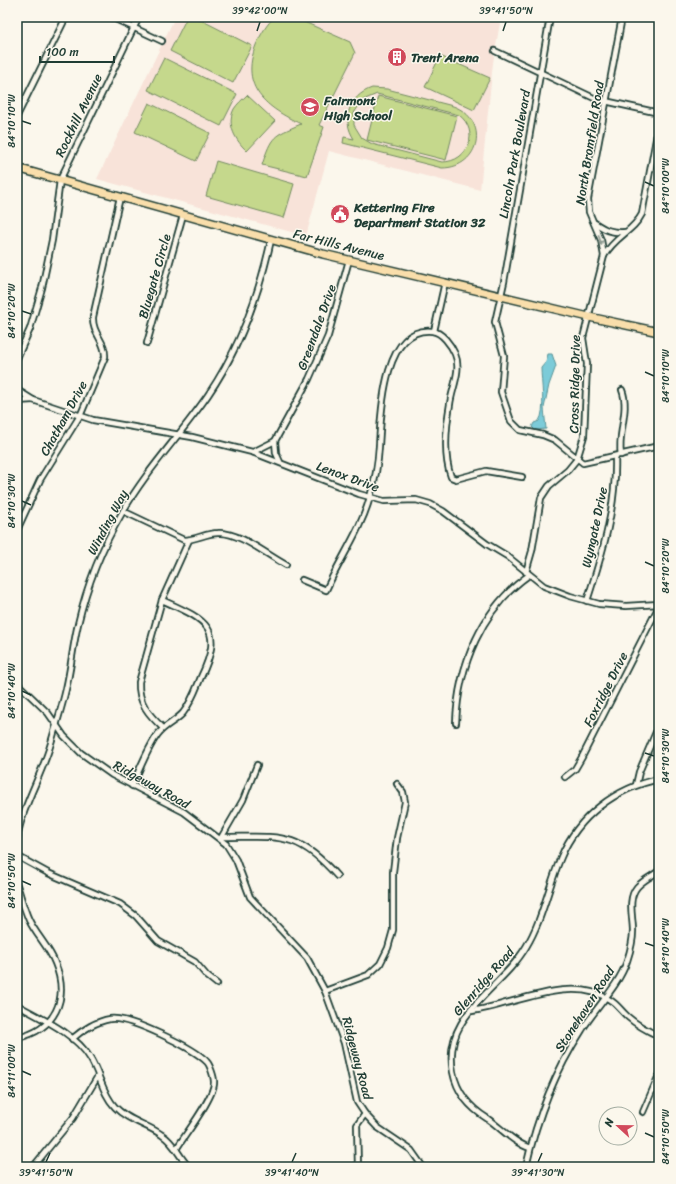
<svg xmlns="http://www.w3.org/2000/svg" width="676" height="1184" viewBox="0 0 676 1184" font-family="Sriracha,sans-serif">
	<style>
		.built { fill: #f8e3d9 }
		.green { fill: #c5d88c; stroke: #728a60; fill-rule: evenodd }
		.water { fill: #7ccbd8; stroke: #579296 }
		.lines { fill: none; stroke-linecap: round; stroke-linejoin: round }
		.minor-casing { stroke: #1f3d34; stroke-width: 8 }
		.primary-casing { stroke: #1f3d34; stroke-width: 10 }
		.minor { stroke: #fbf7ec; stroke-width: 4.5 }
		.primary { stroke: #f9deab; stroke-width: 7 }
		.oneway { fill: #8d9a90 }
		.ticks { fill: none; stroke: #1f3d34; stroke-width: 1.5 }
		.labels { text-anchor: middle; stroke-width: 3; stroke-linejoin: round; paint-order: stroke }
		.poi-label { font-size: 13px; font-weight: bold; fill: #1f3d34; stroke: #fbf7ec; text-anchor: start }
		.street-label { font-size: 13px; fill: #1f3d34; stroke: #fbf7ec }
		.neatline { fill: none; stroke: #1f3d34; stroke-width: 1.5 }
		.ticks-label { font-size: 10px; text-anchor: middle; fill: #1f3d34 }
	</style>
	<rect width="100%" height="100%" fill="#fbf7ec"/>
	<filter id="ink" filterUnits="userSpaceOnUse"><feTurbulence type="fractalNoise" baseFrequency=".025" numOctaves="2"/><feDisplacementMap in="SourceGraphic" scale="8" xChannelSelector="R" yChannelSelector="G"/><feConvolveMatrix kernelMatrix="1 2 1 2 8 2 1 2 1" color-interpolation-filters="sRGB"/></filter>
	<g filter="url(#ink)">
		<polygon class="built" points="175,17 501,17 493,63 480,190 329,151 306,236 97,179"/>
		<g class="green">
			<polygon points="187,17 195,17 252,46 233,83 170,51"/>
			<path d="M275 17H293L350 42 355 53 319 125 324 127 307 176 262 165C272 135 273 136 301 124 267 108 239 88 256 45 260 36 267 23 275 17Z"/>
			<polygon points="440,56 490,78 474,110 425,87"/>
			<polygon points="164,58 237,94 221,126 148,90"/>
			<path d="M372 88 387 89 453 106C490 119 481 168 442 168L343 143 344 137 354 139C341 119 349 96 372 88ZM377 94 459 115C480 131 469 162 442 162L372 144 362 138 354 125V113L363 100Z"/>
			<path d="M247 95 275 121 247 151C236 141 226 125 234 109 237 104 243 99 247 95Z"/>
			<polygon points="378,96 457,116 446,160 367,140"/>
			<polygon points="149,103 210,133 196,161 135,132"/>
			<polygon points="216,161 294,184 284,218 206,196"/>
		</g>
		<path class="water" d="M548 354H552L556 366 549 385 544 408 546 429 535 430 532 427 534 423 539 421C546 411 541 381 541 368L546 362Z"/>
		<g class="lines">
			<defs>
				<g id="minor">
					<polyline points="111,17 162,41"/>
					<polyline points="550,17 504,282 495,322 504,356 501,392 511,421 520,430 543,435 555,440 583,463 659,446"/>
					<polyline points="495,51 596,99 659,113"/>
					<polyline points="17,116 66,17"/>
					<path d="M595 223C605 230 612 233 625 232"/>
					<path d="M604 256C615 236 633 232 642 214L659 123"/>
					<polyline points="434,331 445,282"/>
					<polyline points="147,343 183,215"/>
					<polyline points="17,358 30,329 42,288 52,240 60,180 139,17"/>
					<polyline points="17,390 33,400 93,420 192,437 252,452 359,494 384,501 416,500 430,504 443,511 487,544 507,556 544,586 570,596 599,604 626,606 659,604"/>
					<polyline points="17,401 33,400"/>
					<polyline points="275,441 276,453 280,462"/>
					<polyline points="253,452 275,441 309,379 328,336 349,260"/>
					<path d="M621 455C617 434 630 410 622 390"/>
					<path d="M123 511 184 540C196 540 206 533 218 533 238 531 267 555 286 565"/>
					<path d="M17 530 40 480 81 414 105 357C106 341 92 334 93 317L120 197"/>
					<polyline points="526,572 532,551 541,498 549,486 568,470 577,459 584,436 587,364 583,338 604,256 601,240 589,212 588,199 622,17"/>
					<path d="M302 580 326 590C340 559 361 530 370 497 375 481 378 463 379 446 381 414 383 326 432 331 442 332 451 345 455 354 462 370 452 388 450 404 446 427 443 455 451 477L456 479 486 471 522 477"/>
					<path d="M587 601C602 555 617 506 615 456"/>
					<polyline points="17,683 48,713 64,736 81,753 112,775 184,812 226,844 236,860 250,897 307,958 325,991 344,1043 357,1102 365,1114 377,1127 411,1150 423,1167"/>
					<path d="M456 723C458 666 482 608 529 575"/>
					<path d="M163 728C149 715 138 703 139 682L162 600 189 540"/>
					<polyline points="565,777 575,769 582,757 659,606"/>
					<polyline points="636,785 639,772 659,725"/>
					<path d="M132 786C140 769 147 749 158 734 165 725 176 721 183 713 191 703 196 689 201 677 225 627 206 620 162 600"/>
					<path d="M222 837C278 837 297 830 337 876"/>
					<polyline points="221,838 243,800 257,765"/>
					<path d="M17 840C21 808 42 775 51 743 56 725 62 707 66 689 71 668 73 645 78 624 87 585 102 547 122 513 147 469 180 436 208 395 240 348 259 295 271 240"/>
					<polyline points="17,856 48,873 120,904 136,916 158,941 195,962 207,976 217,984"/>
					<path d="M17 885C21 897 24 909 29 920 36 935 49 947 55 963 70 999 55 1030 17 1038"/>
					<polyline points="325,991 368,975 380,964 388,948 393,930 393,872 397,838 405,802 403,792 397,784"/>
					<path d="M17 1005C42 1019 75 1033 90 1058 100 1074 102 1093 115 1107 128 1121 147 1124 162 1135 175 1143 179 1157 189 1167"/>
					<path d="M472 1011C514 1005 572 974 610 1000 617 1004 622 1012 628 1017 637 1025 648 1031 659 1036"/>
					<path d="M72 1039C82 1030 97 1021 110 1019 128 1016 195 1048 207 1062 210 1065 214 1077 214 1082 215 1096 185 1135 177 1148"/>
					<polyline points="643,1112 659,1075"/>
					<path d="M530 1148C514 1143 501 1128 488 1119 470 1108 457 1093 453 1072 442 1014 500 991 526 947 543 919 548 887 561 857 578 816 616 788 659 779"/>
					<polyline points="33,1167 73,1118 98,1076"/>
					<polyline points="358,1167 357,1125 365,1114"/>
					<path d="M526 1167C537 1117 554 1073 582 1030 596 1007 618 987 627 961 630 952 633 942 633 931 633 917 627 899 637 887 643 880 652 876 659 871"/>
				</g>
				<polyline id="primary" points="17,168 323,254 589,317 659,332"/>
			</defs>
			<use href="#minor" class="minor-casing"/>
			<use href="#primary" class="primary-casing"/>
			<use href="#minor" class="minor"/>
			<use href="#primary" class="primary"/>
		</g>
		<defs><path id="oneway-solid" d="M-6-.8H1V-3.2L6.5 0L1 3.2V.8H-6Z"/></defs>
		<use class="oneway" href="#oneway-solid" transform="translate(600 240) rotate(75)"/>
	</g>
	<path class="ticks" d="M257 31 260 22M503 31 506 22M22 121 31 124M645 182 654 186M22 311 31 314M645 372 654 376M22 501 31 505M645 562 654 566M22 691 31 695M645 753 654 756M22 881 31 885M645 943 654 946M22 1071 31 1075M645 1133 654 1137M46 1162 50 1153M292 1162 296 1153M538 1162 542 1153"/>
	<defs>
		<symbol id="building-disc" viewBox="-11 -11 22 22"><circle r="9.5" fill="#d1495b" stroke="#fbf7ec"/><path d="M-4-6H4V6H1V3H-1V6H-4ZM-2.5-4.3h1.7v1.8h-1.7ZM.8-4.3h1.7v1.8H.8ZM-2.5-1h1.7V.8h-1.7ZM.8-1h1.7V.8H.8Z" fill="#fff"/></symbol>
		<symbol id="school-disc" viewBox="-11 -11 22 22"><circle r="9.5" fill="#d1495b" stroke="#fbf7ec"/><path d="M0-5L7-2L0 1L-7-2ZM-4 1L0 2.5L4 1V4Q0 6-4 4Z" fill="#fff"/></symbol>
		<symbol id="civic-disc" viewBox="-11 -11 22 22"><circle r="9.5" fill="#d1495b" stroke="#fbf7ec"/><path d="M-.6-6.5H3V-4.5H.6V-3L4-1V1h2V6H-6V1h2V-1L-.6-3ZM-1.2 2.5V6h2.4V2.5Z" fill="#fff"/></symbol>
	</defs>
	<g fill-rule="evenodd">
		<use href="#building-disc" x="386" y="46" width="22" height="22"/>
		<use href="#school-disc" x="299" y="96" width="22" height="22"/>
		<use href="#civic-disc" x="329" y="203" width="22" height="22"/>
	</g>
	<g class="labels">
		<g class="poi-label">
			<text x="411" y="62">Trent Arena</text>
			<text x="324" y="105">Fairmont<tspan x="324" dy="15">High School</tspan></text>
			<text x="354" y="212">Kettering Fire<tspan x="354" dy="15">Department Station 32</tspan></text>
		</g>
		<g class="street-label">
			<text transform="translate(78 115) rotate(-64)" y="5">Rockhill Avenue</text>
			<text transform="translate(589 143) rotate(-81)" y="5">North Bromfield Road</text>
			<text transform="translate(514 154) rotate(-80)" y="5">Lincoln Park Boulevard</text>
			<text transform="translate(339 244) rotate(14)" y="5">Far Hills Avenue</text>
			<text transform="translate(154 276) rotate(-74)" y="5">Bluegate Circle</text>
			<text transform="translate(316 327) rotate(-70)" y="5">Greendale Drive</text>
			<text transform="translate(574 384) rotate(-89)" y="5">Cross Ridge Drive</text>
			<text transform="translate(63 418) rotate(-61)" y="5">Chatham Drive</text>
			<text transform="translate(348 476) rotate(20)" y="5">Lenox Drive</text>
			<text transform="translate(107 522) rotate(-62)" y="5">Winding Way</text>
			<text transform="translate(594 527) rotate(-78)" y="5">Wyngate Drive</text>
			<text transform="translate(605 689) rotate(-63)" y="5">Foxridge Drive</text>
			<text transform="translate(152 784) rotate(29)" y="5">Ridgeway Road</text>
			<text transform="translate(483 981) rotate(-49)" y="5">Glenridge Road</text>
			<text transform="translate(584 1009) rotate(-57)" y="5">Stonehaven Road</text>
			<text transform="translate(358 1058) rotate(75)" y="5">Ridgeway Road</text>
		</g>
	</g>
	<rect width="676" height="1184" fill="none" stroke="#fbf7ec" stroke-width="44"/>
	<g transform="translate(618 1126) rotate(292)"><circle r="19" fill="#fbf7ec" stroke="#a3ada2"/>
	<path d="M0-3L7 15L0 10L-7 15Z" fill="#d1495b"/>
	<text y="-6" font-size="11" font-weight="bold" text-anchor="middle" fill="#1f3d34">N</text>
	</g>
	<path d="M40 56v6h74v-6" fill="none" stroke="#1f3d34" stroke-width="2"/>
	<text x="46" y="56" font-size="12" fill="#1f3d34" stroke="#fbf7ec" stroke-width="3" paint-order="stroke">100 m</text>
	<rect x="22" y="22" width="632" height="1140" class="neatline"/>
	<g class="ticks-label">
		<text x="260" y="14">39°42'00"N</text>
		<text x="506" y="14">39°41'50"N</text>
		<text transform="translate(11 121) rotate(-90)" y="4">84°10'10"W</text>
		<text transform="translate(665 186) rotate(-90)" y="4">84°10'00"W</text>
		<text transform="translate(11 311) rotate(-90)" y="4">84°10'20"W</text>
		<text transform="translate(665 376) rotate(-90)" y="4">84°10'10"W</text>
		<text transform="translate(11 501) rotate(-90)" y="4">84°10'30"W</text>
		<text transform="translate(665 566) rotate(-90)" y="4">84°10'20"W</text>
		<text transform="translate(11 691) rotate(-90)" y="4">84°10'40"W</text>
		<text transform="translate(665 756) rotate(-90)" y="4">84°10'30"W</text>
		<text transform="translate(11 881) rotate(-90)" y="4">84°10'50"W</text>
		<text transform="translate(665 946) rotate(-90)" y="4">84°10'40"W</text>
		<text transform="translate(11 1071) rotate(-90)" y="4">84°11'00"W</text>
		<text transform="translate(665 1137) rotate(-90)" y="4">84°10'50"W</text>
		<text x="46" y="1176">39°41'50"N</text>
		<text x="292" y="1176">39°41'40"N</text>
		<text x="538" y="1176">39°41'30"N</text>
	</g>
</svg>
